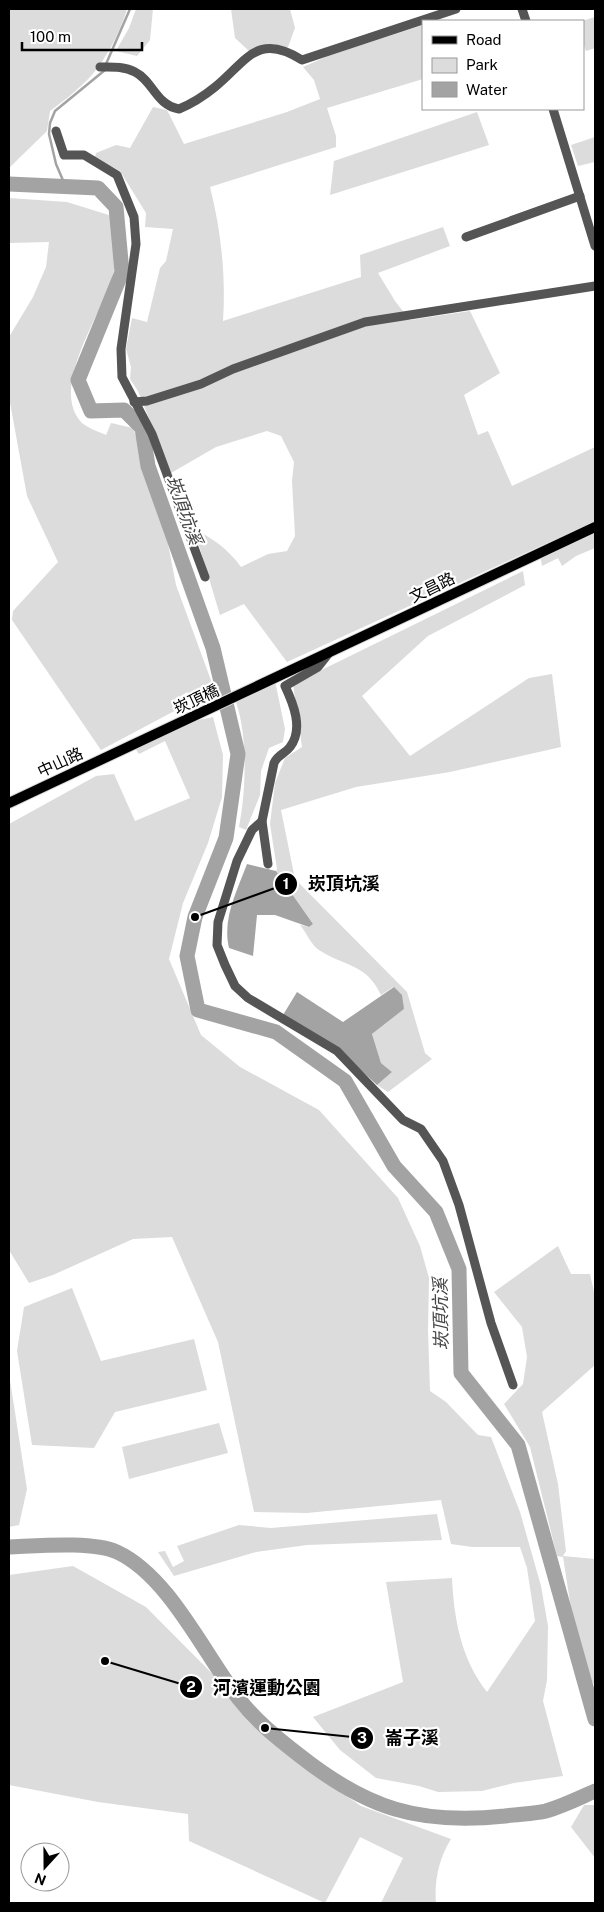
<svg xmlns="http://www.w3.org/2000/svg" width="604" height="1912" viewBox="0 0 604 1912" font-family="'Public Sans','Noto Sans TC',sans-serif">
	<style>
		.green { fill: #dcdcdc }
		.water { fill: #a3a3a3 }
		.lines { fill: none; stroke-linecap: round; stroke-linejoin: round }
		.stream { stroke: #a3a3a3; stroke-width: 2.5 }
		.river { stroke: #a3a3a3; stroke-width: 15 }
		.major-casing { stroke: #dbdbdb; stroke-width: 12 }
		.minor { stroke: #555; stroke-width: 9 }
		.major { stroke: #000; stroke-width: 10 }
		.labels { text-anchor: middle; stroke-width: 4.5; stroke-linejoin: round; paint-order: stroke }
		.street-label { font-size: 16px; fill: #000; stroke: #fff }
		.water-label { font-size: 18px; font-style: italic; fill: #444; stroke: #fff }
		.leader { fill: none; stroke: #000; stroke-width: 2 }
		.callout-dot { fill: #000; stroke: #fff; stroke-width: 2 }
		.mark-label { font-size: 15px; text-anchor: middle; font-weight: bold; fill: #fff }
		.callout-label { font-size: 18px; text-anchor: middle; font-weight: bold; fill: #000; stroke: #fff; stroke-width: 4.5; stroke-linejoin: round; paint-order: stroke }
	</style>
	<rect width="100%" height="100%" fill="#fff"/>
	<g class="green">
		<path d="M9 9H127C120 33 103 66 84 83 74 93 62 102 50 111L47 131 9 168Z"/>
		<polygon points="136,9 153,9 150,40 137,56 116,51 129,28"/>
		<polygon points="231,9 290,9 295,28 288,47 267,45 249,51 235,38"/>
		<polygon points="595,17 595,48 586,51 583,43 582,21"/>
		<path d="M423 25V79L327 108 336 136V147L210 187C221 230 226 276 223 321L361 277 360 255 443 227 450 246 378 273 395 301 410 320 470 311 500 373 464 395 478 435 488 431 512 486 595 447V521L287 662 244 604 220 615 194 529C214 539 228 549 241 567L268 554 287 551 295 536 292 481 294 462 281 436 267 431 216 447 171 473 138 391 130 379 131 367 126 349 132 318 147 322 160 268 166 261 173 229 145 227 146 213 120 171 95 157 96 153 116 145 130 148 153 107 167 110 184 144 287 112 320 99 314 80 303 67 328 56Z"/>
		<polygon points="477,112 489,145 330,195 334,161"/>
		<polygon points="595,137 595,162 578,166 571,145"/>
		<path d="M9 198 67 202 112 216C113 232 117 250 115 265 109 307 46 385 82 423 88 428 99 432 106 435L111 423 133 428 162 513 176 585 216 694 194 702 187 692 177 699 180 708 101 750 12 620 13 611 58 562 27 496 9 397V337L33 297 46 267 49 242 9 243Z"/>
		<polygon points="595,531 595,548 576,556 562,566 558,558 542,566 540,554"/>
		<path d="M523 571 525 585 428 636 362 696 410 756 529 678 552 674 561 747 450 772 356 787 281 810 295 879 407 992 425 1053 432 1059 388 1092 377 1085 392 1072 381 1063 372 1034 404 1009 393 987 381 995C366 963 345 967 319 950 312 946 306 932 300 925L309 927 313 924 276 871 277 869 270 824 275 783 285 758 302 747 293 684Z"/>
		<path d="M275 681 285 729 283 742 269 748 261 771 260 795 246 830 239 827C246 791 248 737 236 702Z"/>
		<path d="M213 717 223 755 222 797 208 843 183 903 169 959 201 1035 240 1067 319 1110 398 1198 420 1246 429 1278 428 1330 430 1391 446 1402 478 1435 491 1437 520 1512 541 1586 548 1626 547 1680 543 1701 563 1776 514 1783 482 1791 438 1792 419 1786 376 1778 340 1750 313 1717 403 1682 386 1582 452 1578C454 1619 461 1659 487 1692L535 1621 527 1568 520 1547H472L451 1544 441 1500 307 1513 254 1512 218 1342 172 1237 133 1239 53 1275 29 1283 9 1250V824L96 776 114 774 135 821 190 798 165 741 139 754 135 748 193 721Z"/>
		<path d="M558 1246 571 1274H590L595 1296V1365L542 1412 558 1484 566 1551 563 1556 595 1559V1686C576 1658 569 1592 563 1557L557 1556 530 1447 504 1404 523 1384 527 1357 522 1327 494 1292Z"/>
		<polygon points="72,1288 101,1361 194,1339 207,1390 115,1412 94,1448 32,1445 17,1351 24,1307"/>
		<polygon points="9,1374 27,1489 19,1525 9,1527"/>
		<polygon points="219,1423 228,1453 129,1479 122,1447"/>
		<polygon points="437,1514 442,1540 307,1545 256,1552 174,1576 158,1552 165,1551 173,1567 184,1561 177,1546 239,1525 271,1528"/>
		<path d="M73 1566 146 1607 308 1770 361 1806 451 1839C439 1858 434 1881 436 1903H381L403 1858 360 1837 325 1903 189 1841 188 1814 98 1802 9 1785V1575Z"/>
		<polygon points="584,1805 595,1805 595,1858 571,1827"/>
	</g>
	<g class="water">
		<path d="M247 864 276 871 313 924 309 927 275 915H257L253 956 229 948C222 919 237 891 247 864Z"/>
		<polygon points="394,987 402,995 404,1009 372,1034 381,1063 392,1072 377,1085 348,1058 283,1015 297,992 343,1022"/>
	</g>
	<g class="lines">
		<g class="stream">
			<polyline points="106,64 130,9"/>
			<polyline points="65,185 56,164 49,134 50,123 55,111 105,70"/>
		</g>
		<g class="river">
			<polyline points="9,184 98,188 116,207 122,272 78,380 91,411 124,410 142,428 148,466 213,648 238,754 226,838 195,917 187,956 198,1010 276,1032 345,1081 394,1166 436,1212 459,1269 461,1373 518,1445 595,1719"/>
			<path d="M9 1547C37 1546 92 1541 117 1552 169 1576 204 1654 239 1699 256 1721 277 1738 299 1755 367 1809 419 1825 505 1816 518 1814 534 1814 546 1811 563 1806 579 1798 595 1791"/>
		</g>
		<defs>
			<polyline id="major" points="9,803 595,527"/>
		</defs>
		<use href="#major" class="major-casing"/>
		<g class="minor">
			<polyline points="522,9 526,21"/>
			<path d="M100 67C111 67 124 66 135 72 153 81 156 105 179 109 191 104 204 96 215 87 246 62 257 31 302 60L456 9"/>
			<polyline points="553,109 595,246"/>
			<polyline points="56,131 64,155 84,155 117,175 134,217 136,244 121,349 122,377 152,434 205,577"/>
			<polyline points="466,237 580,196"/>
			<polyline points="134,402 147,401 201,384 233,369 365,322 595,286"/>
			<polyline points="262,821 252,830 237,861 218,922 217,945 225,965 235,986 248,998 337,1051 403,1120 421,1129 443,1161 459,1205 491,1323 513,1385"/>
			<path d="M268 864 262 821 274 763C278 754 285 754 290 747 304 729 293 703 285 686L318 667 329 653"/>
		</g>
		<use href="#major" class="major"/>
	</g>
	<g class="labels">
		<g class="street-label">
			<text transform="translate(432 587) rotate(-26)" y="6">文昌路</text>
			<text transform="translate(196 699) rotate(-25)" y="6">崁頂橋</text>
			<text transform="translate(60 762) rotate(-25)" y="6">中山路</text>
		</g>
		<g class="water-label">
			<text transform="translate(184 510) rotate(70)" y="6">崁頂坑溪</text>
			<text transform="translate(441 1314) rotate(-91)" y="6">崁頂坑溪</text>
		</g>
	</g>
	<path class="leader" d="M195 917L286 884M105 1661L191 1687M265 1728L362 1738"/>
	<g class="callout-dot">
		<circle cx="195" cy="917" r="5"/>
		<circle cx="105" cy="1661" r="5"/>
		<circle cx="265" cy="1728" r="5"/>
		<circle cx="286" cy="884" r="12"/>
		<circle cx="191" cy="1687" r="12"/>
		<circle cx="362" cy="1738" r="12"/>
	</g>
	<g class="mark-label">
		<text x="286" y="889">1</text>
		<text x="191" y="1692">2</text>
		<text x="362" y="1743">3</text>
	</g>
	<g class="callout-label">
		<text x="344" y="890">崁頂坑溪</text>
		<text x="267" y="1694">河濱運動公園</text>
		<text x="412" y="1744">崙子溪</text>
	</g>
	<rect width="604" height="1912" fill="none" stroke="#000000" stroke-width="20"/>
	<rect x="422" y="20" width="162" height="90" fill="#ffffff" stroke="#999999"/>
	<rect x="432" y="36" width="25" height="8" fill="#000000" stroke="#999999"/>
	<text x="466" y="45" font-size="15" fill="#000000">Road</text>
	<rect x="432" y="58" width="25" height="15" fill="#dcdcdc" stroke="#999999"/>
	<text x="466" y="70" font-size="15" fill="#000000">Park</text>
	<rect x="432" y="82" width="25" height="15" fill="#a3a3a3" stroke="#999999"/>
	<text x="466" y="95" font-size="15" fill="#000000">Water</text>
	<g transform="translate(45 1867) rotate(201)"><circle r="24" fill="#ffffff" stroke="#999999"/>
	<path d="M0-4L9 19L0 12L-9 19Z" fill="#000000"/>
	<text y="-8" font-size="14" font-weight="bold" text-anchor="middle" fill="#000000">N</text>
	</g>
	<path d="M22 42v8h120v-8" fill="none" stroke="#000000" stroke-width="2.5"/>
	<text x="30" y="42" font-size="15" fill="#000000" stroke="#ffffff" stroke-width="4" paint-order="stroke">100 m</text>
</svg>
